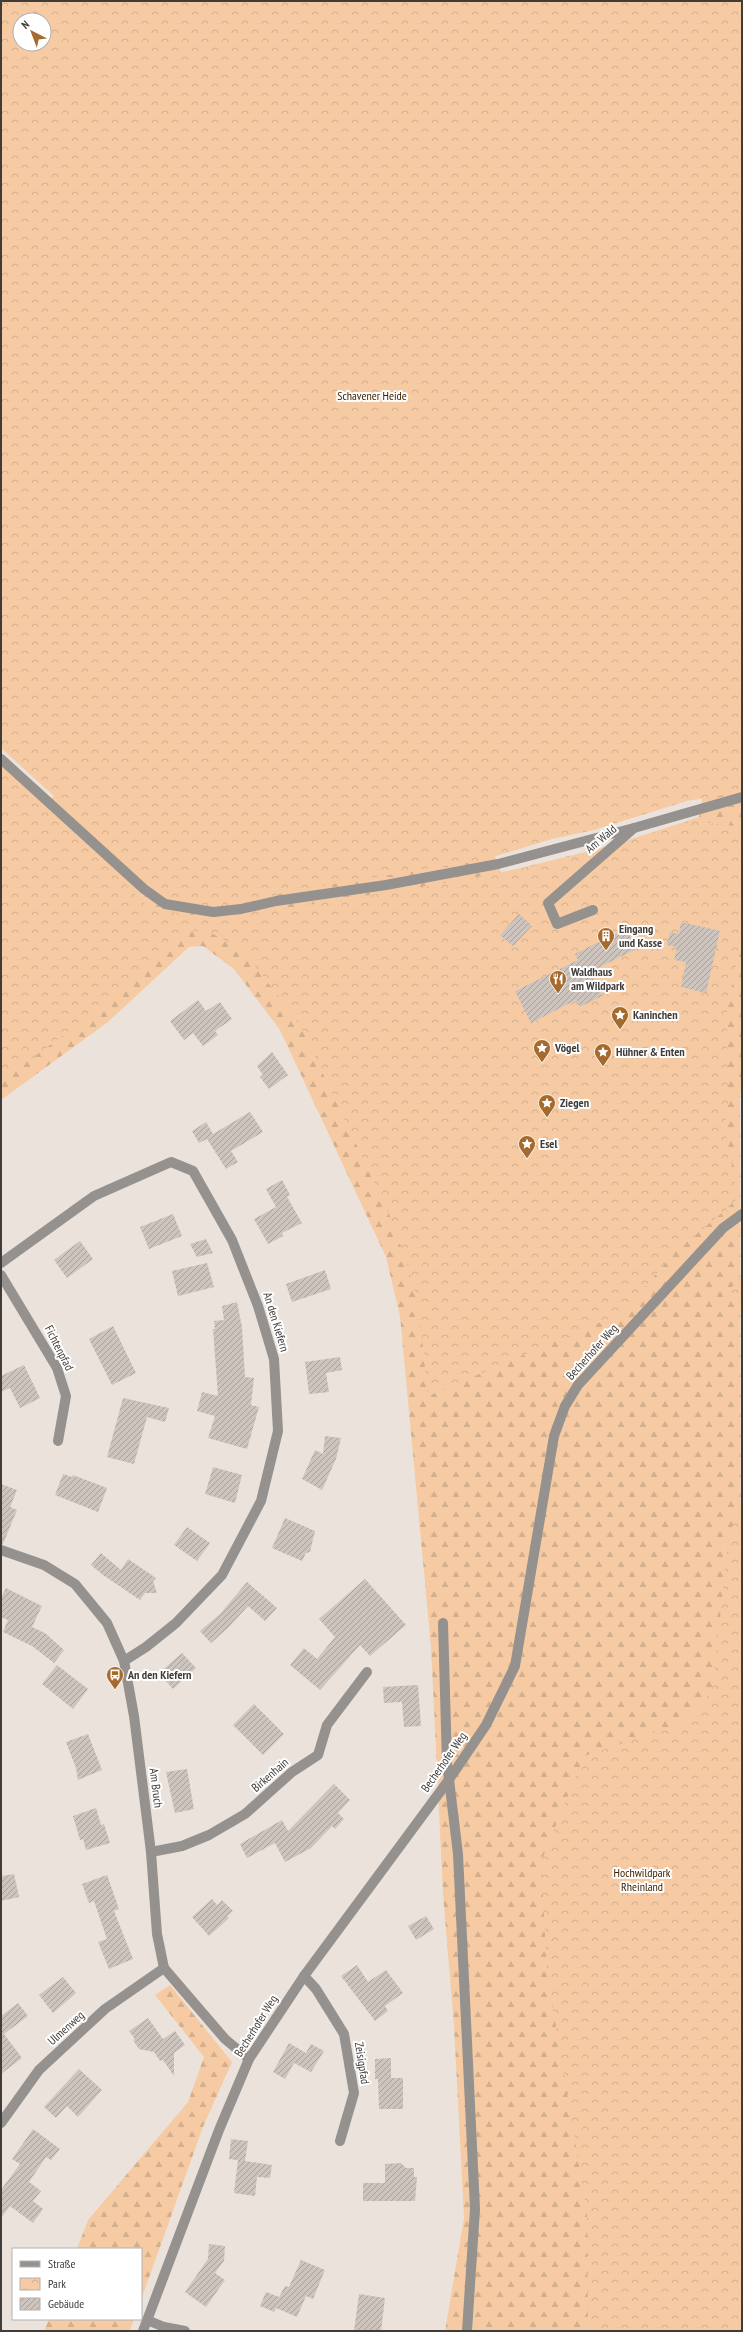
<svg xmlns="http://www.w3.org/2000/svg" width="743" height="2332" viewBox="0 0 743 2332" font-family="'PT Sans Narrow',sans-serif">
	<style>
		.forest { fill: url(#forest-firs); fill-rule: evenodd }
		.park { fill: url(#park-crowns); fill-rule: evenodd }
		.building { fill: url(#building-hatch) }
		.lines { fill: none; stroke-linecap: round; stroke-linejoin: round }
		.minor { stroke: #95918e; stroke-width: 10 }
		.labels { text-anchor: middle; stroke-width: 4; stroke-linejoin: round; paint-order: stroke }
		.park-label { font-size: 12px; fill: #3f2201; stroke: #fff }
		.street-label { font-size: 12px; fill: #403c39; stroke: #fff }
		.poi-label { font-size: 12px; font-weight: bold; fill: #403c39; stroke: #fff; text-anchor: start }
	</style>
	<defs>
		<pattern id="forest-firs" width="22" height="20" patternUnits="userSpaceOnUse"><rect width="22" height="20" fill="#f6cba3"/><path d="M5 1l3.5 6h-7zM16 11l3.5 6h-7z" fill="#d4af8d"/></pattern>
		<pattern id="park-crowns" width="20" height="18" patternUnits="userSpaceOnUse"><rect width="20" height="18" fill="#f6cba3"/><path d="M2 6a3 3 0 1 1 6 0M12 15a3 3 0 1 1 6 0" fill="none" stroke="#d4af8d"/></pattern>
		<pattern id="building-hatch" width="6" height="6" patternUnits="userSpaceOnUse"><rect width="6" height="6" fill="#cdc4bd"/><path d="M-1 1l2-2M0 6l6-6M5 7l2-2" fill="none" stroke="#a8a09b"/></pattern>
	</defs>
	<rect width="100%" height="100%" fill="#ebe3db"/>
	<g class="forest">
		<path d="M1 1H742V1087L740 1094 742 2331H445L464 2218 454 2026 443 1894 431 1647 400 1316 386 1257 280 1030 234 969 203 946 189 947 108 1022 1 1100V759L49 802 170 647 1 541ZM20 20H44V44H20ZM707 774 699 817 613 845 501 873 467 781Z"/>
		<polygon points="170,1985 232,2062 203,2127 141,2300 141,2249 77,2249 88,2220 188,2102 204,2057 155,1995"/>
		<polygon points="49,2319 134,2319 130,2331 44,2331"/>
	</g>
	<g class="park">
		<path d="M1 1H742V792L687 801 594 830 552 839 483 860 290 891 220 910 166 898 1 748ZM20 20H44V44H20Z"/>
		<polygon points="1,764 46,805 146,905 154,910 217,918 221,914 296,907 463,880 565,859 693,821 735,826 742,833 742,934 727,1013 728,1102 725,1128 738,1198 726,1209 742,1230 742,1237 723,1212 676,1251 622,1313 428,1396 418,1303 407,1263 390,1216 300,1025 247,955 234,945 209,932 185,930 99,1009 1,1081"/>
		<polygon points="742,1275 742,1312 725,1295"/>
		<polygon points="742,1500 742,2331 588,2331 587,2213 547,1972 541,1862 584,1756 686,1722 712,1690 729,1535"/>
	</g>
	<g class="building">
		<polygon points="519,914 532,926 513,946 500,935"/>
		<polygon points="681,922 720,931 706,993 681,987 686,962 674,960 677,947 667,945 670,932 679,934"/>
		<polygon points="626,928 636,949 590,972 602,996 580,1007 576,1000 531,1023 515,991 578,960 575,954"/>
		<polygon points="198,1000 206,1011 220,1002 232,1019 215,1031 218,1035 203,1046 193,1033 184,1040 170,1021"/>
		<polygon points="272,1052 288,1075 269,1089 260,1077 263,1075 257,1066"/>
		<polygon points="250,1112 263,1132 231,1151 238,1162 226,1169 207,1139 199,1143 192,1131 206,1122 213,1134"/>
		<polygon points="282,1180 290,1195 287,1197 302,1223 282,1233 283,1236 268,1244 254,1219 276,1207 266,1189"/>
		<polygon points="173,1214 182,1236 149,1249 140,1227"/>
		<polygon points="206,1239 213,1253 197,1257 190,1244"/>
		<polygon points="80,1241 93,1259 67,1278 54,1260"/>
		<polygon points="207,1263 214,1287 178,1296 172,1271"/>
		<polygon points="325,1270 331,1289 292,1302 286,1284"/>
		<polygon points="237,1302 242,1327 245,1377 254,1378 251,1405 259,1407 247,1449 208,1438 215,1416 197,1411 202,1392 218,1396 213,1329 215,1329 214,1321 224,1320 222,1306"/>
		<polygon points="113,1326 136,1373 112,1385 89,1339"/>
		<polygon points="340,1357 342,1370 326,1373 329,1392 309,1394 305,1362"/>
		<polygon points="24,1365 40,1398 20,1408 10,1388 1,1392 1,1376"/>
		<polygon points="123,1398 169,1408 165,1422 147,1417 134,1464 107,1457"/>
		<polygon points="325,1436 341,1438 336,1459 322,1490 302,1479 315,1450 323,1454"/>
		<polygon points="213,1467 242,1475 235,1503 205,1494"/>
		<polygon points="63,1474 72,1477 73,1475 107,1488 98,1512 55,1495"/>
		<polygon points="1,1484 17,1490 10,1507 17,1510 3,1544 1,1544"/>
		<polygon points="285,1518 315,1531 310,1552 306,1553 302,1561 272,1548"/>
		<polygon points="187,1527 210,1543 197,1561 174,1545"/>
		<polygon points="101,1553 121,1570 128,1559 156,1578 153,1581 157,1593 145,1593 140,1600 103,1575 91,1565"/>
		<polygon points="365,1579 406,1625 370,1656 360,1645 320,1690 290,1665 304,1648 317,1659 335,1637 319,1619"/>
		<polygon points="247,1582 277,1608 265,1621 248,1606 228,1628 211,1643 200,1631 220,1614"/>
		<polygon points="6,1588 42,1606 32,1627 45,1633 64,1650 54,1663 32,1646 3,1632 8,1620 1,1617 1,1598"/>
		<polygon points="182,1653 196,1668 173,1689 159,1673"/>
		<polygon points="57,1665 88,1689 73,1709 42,1684"/>
		<polygon points="418,1685 421,1726 404,1727 402,1702 384,1703 383,1687"/>
		<polygon points="254,1704 284,1734 263,1755 233,1725"/>
		<polygon points="88,1734 102,1770 78,1780 76,1768 66,1742"/>
		<polygon points="187,1769 194,1809 175,1813 166,1772"/>
		<polygon points="334,1784 350,1800 338,1813 344,1819 335,1829 332,1826 311,1848 285,1862 275,1843 247,1858 240,1844 282,1820 288,1831"/>
		<polygon points="96,1808 101,1825 104,1824 110,1843 86,1850 83,1839 80,1840 73,1816"/>
		<polygon points="14,1874 19,1897 1,1901 1,1876"/>
		<polygon points="107,1875 119,1909 114,1911 133,1959 109,1969 98,1942 107,1939 94,1901 89,1903 82,1884"/>
		<polygon points="212,1899 217,1905 222,1900 233,1911 227,1916 229,1918 209,1936 192,1917"/>
		<polygon points="426,1916 434,1929 416,1940 408,1926"/>
		<polygon points="357,1965 368,1982 386,1970 403,1993 385,2006 388,2011 375,2021 341,1976"/>
		<polygon points="63,1977 76,1993 53,2013 39,1995"/>
		<polygon points="18,2003 28,2016 4,2034 22,2058 1,2074 1,2016"/>
		<polygon points="148,2018 163,2039 175,2031 185,2045 174,2053 174,2076 163,2060 160,2061 154,2052 139,2049 133,2040 135,2039 129,2031"/>
		<polygon points="289,2043 306,2053 311,2044 324,2051 311,2072 294,2063 285,2079 273,2072"/>
		<polygon points="391,2058 391,2078 403,2078 403,2109 379,2109 378,2079 375,2079 375,2059"/>
		<polygon points="79,2069 102,2090 78,2117 67,2106 56,2118 44,2107"/>
		<polygon points="33,2129 60,2149 51,2160 46,2157 29,2182 41,2191 33,2201 43,2209 33,2223 10,2206 1,2218 1,2190 20,2164 12,2159"/>
		<polygon points="231,2139 248,2141 245,2161 272,2165 270,2178 257,2177 255,2196 234,2193 238,2160 244,2161 229,2159"/>
		<polygon points="401,2163 406,2168 414,2168 414,2177 417,2177 415,2201 363,2201 363,2183 385,2183 385,2164"/>
		<polygon points="209,2244 225,2246 224,2261 215,2273 225,2280 206,2307 185,2292 208,2259"/>
		<polygon points="301,2260 325,2270 313,2299 306,2296 297,2317 276,2308 274,2312 260,2306 266,2292 279,2297 285,2286 289,2287"/>
		<polygon points="359,2294 385,2298 381,2331 354,2331"/>
	</g>
	<g class="lines">
		<g class="minor">
			<polyline points="1,759 144,889 165,904 213,912 241,909 276,901 386,885 498,864 634,828"/>
			<polyline points="593,910 557,924 548,903 634,828 742,797"/>
			<polyline points="1,1263 94,1196 171,1162 193,1171 232,1240 258,1306 274,1359 278,1431 261,1501 222,1575 176,1623 146,1647 124,1661"/>
			<polyline points="1,1275 57,1368 66,1396 58,1441"/>
			<polyline points="1,1550 44,1565 75,1584 107,1623 124,1661 134,1716 151,1852 157,1934 164,1968 225,2039 249,2059"/>
			<polyline points="443,1623 447,1763 458,1854 475,2209 467,2331"/>
			<polyline points="151,1852 182,1846 209,1835 245,1814 292,1772 318,1755 327,1725 367,1672"/>
			<polyline points="304,1976 316,1989 344,2034 354,2093 340,2141"/>
			<polyline points="1,2123 39,2070 105,2009 164,1968"/>
			<polyline points="147,2320 164,2327 185,2331"/>
			<polyline points="143,2331 219,2130 249,2059 304,1976 448,1781 486,1725 515,1666 554,1436 565,1406 578,1385 723,1228 742,1214"/>
		</g>
	</g>
	<defs>
		<symbol id="building-pin" viewBox="-11 -11 22 30"><path d="M0 17L-7.5 6A9.5 9.5 0 1 1 7.5 6Z" fill="#a56a2c" stroke="#fff"/><path d="M-4-6H4V6H1V3H-1V6H-4ZM-2.5-4.3h1.7v1.8h-1.7ZM.8-4.3h1.7v1.8H.8ZM-2.5-1h1.7V.8h-1.7ZM.8-1h1.7V.8H.8Z" fill="#fff"/></symbol>
		<symbol id="restaurant-pin" viewBox="-11 -11 22 30"><path d="M0 17L-7.5 6A9.5 9.5 0 1 1 7.5 6Z" fill="#a56a2c" stroke="#fff"/><path d="M-5-6h1v4h1v-4h1v4h1v-4h1v5L-1.5 .5V6h-2V.5L-5-1ZM5-6V6H3V1.5H1.5Q1.5-4 5-6Z" fill="#fff"/></symbol>
		<symbol id="sight-pin" viewBox="-11 -11 22 30"><path d="M0 17L-7.5 6A9.5 9.5 0 1 1 7.5 6Z" fill="#a56a2c" stroke="#fff"/><path d="M0-6L1.8-2.2L6-1.7L2.9 1.2L3.7 5.4L0 3.3L-3.7 5.4L-2.9 1.2L-6-1.7L-1.8-2.2Z" fill="#fff"/></symbol>
		<symbol id="bus-pin" viewBox="-11 -11 22 30"><path d="M0 17L-7.5 6A9.5 9.5 0 1 1 7.5 6Z" fill="#a56a2c" stroke="#fff"/><path d="M-5-6H5V4H4V6H2V4H-2V6H-4V4H-5ZM-3.5-4V0h7V-4ZM-3.5 1.2v1.5H-2V1.2ZM2 1.2v1.5H3.5V1.2Z" fill="#fff"/></symbol>
	</defs>
	<g fill-rule="evenodd">
		<use href="#building-pin" x="596" y="926" width="20" height="27"/>
		<use href="#restaurant-pin" x="548" y="969" width="20" height="27"/>
		<use href="#sight-pin" x="610" y="1005" width="20" height="27"/>
		<use href="#sight-pin" x="532" y="1038" width="20" height="27"/>
		<use href="#sight-pin" x="593" y="1042" width="20" height="27"/>
		<use href="#sight-pin" x="537" y="1093" width="20" height="27"/>
		<use href="#sight-pin" x="517" y="1134" width="20" height="27"/>
		<use href="#bus-pin" x="105" y="1665" width="20" height="27"/>
	</g>
	<g class="labels">
		<g class="park-label">
			<text x="372" y="400">Schavener Heide</text>
			<text x="642" y="1877">Hochwildpark<tspan x="642" dy="14">Rheinland</tspan></text>
		</g>
		<g class="street-label">
			<text transform="translate(601 839) rotate(-40)" y="4">Am Wald</text>
			<text transform="translate(276 1322) rotate(73)" y="4">An den Kiefern</text>
			<text transform="translate(59 1348) rotate(63)" y="4">Fichtenpfad</text>
			<text transform="translate(592 1352) rotate(-48)" y="4">Becherhofer Weg</text>
			<text transform="translate(444 1762) rotate(-55)" y="4">Becherhofer Weg</text>
			<text transform="translate(270 1775) rotate(-41)" y="4">Birkenhain</text>
			<text transform="translate(156 1788) rotate(83)" y="4">Am Bruch</text>
			<text transform="translate(256 2026) rotate(-58)" y="4">Becherhofer Weg</text>
			<text transform="translate(66 2028) rotate(-42)" y="4">Ulmenweg</text>
			<text transform="translate(362 2063) rotate(81)" y="4">Zeisigpfad</text>
		</g>
		<g class="poi-label">
			<text x="619" y="933">Eingang<tspan x="619" dy="14">und Kasse</tspan></text>
			<text x="571" y="976">Waldhaus<tspan x="571" dy="14">am Wildpark</tspan></text>
			<text x="633" y="1019">Kaninchen</text>
			<text x="555" y="1052">Vögel</text>
			<text x="616" y="1056">Hühner &amp; Enten</text>
			<text x="560" y="1107">Ziegen</text>
			<text x="540" y="1148">Esel</text>
			<text x="128" y="1679">An den Kiefern</text>
		</g>
	</g>
	<rect width="743" height="2332" fill="none" stroke="#403c39" stroke-width="4"/>
	<rect x="12" y="2248" width="130" height="72" fill="#ffffff" stroke="#b3b1b0"/>
	<rect x="20" y="2261" width="20" height="6" fill="#95918e" stroke="#b3b1b0"/>
	<text x="48" y="2268" font-size="12" fill="#403c39">Straße</text>
	<rect x="20" y="2278" width="20" height="12" fill="url(#park-crowns)" stroke="#b3b1b0"/>
	<text x="48" y="2288" font-size="12" fill="#403c39">Park</text>
	<rect x="20" y="2298" width="20" height="12" fill="url(#building-hatch)" stroke="#b3b1b0"/>
	<text x="48" y="2308" font-size="12" fill="#403c39">Gebäude</text>
	<g transform="translate(32 32) rotate(318)"><circle r="19" fill="#ffffff" stroke="#b3b1b0"/>
	<path d="M0-3L7 15L0 10L-7 15Z" fill="#a56a2c"/>
	<text y="-6" font-size="11" font-weight="bold" text-anchor="middle" fill="#403c39">N</text>
	</g>
</svg>
